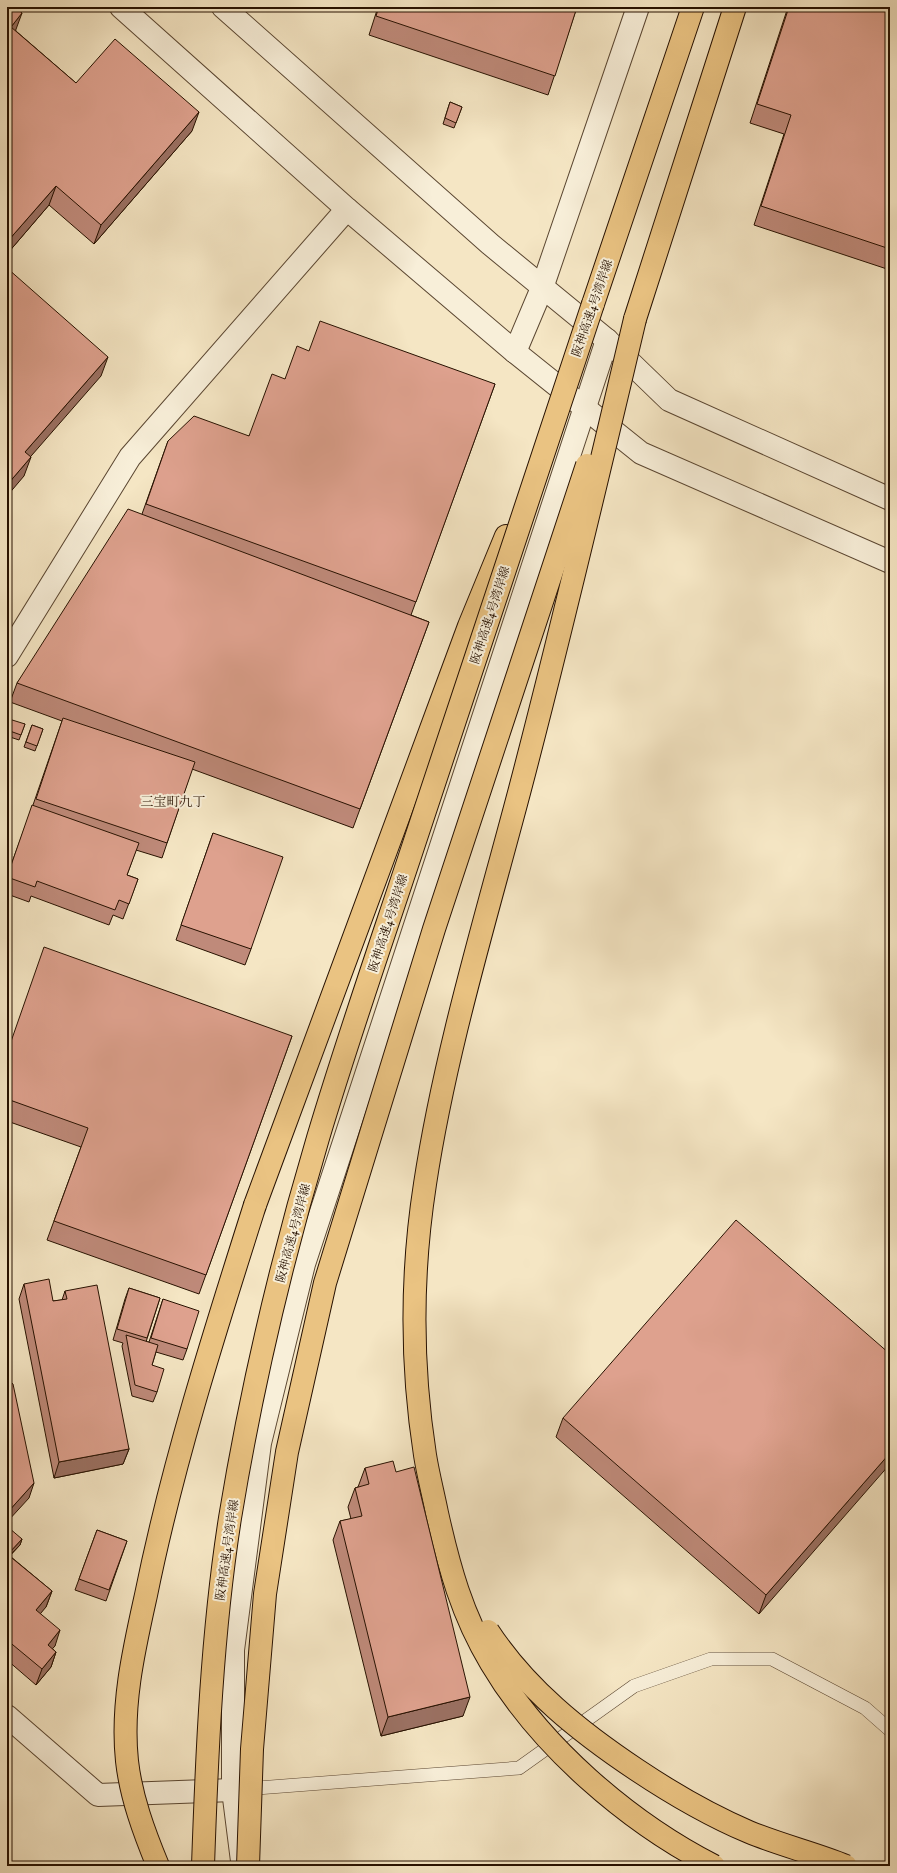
<svg xmlns="http://www.w3.org/2000/svg" width="897" height="1873" viewBox="0 0 897 1873" font-family="'IM FELL English','Noto Serif JP',serif">
	<style>
		.lines { fill: none; stroke-linecap: round; stroke-linejoin: round }
		.service-casing { stroke: #5a4631; stroke-width: 14 }
		.minor-casing { stroke: #5a4631; stroke-width: 24 }
		.tertiary-casing { stroke: #5a4631; stroke-width: 24 }
		.motorway-casing { stroke: #271100; stroke-width: 24 }
		.service { stroke: #f8efd9; stroke-width: 13 }
		.minor { stroke: #f8efd9; stroke-width: 22 }
		.tertiary { stroke: #f8efd9; stroke-width: 22 }
		.motorway { stroke: #eac382; stroke-width: 22 }
		.motorway-bridge-casing { stroke: #271100; stroke-width: 24; stroke-linecap: butt }
		.motorway-bridge { stroke: #eac382; stroke-width: 22 }
		.wall { fill: #bf8a7a; stroke: #271100 }
		.shaded-wall { fill: #9b7163; stroke: #271100 }
		.building { fill: #dea18e; stroke: #271100 }
		.labels { text-anchor: middle; stroke-width: 4; stroke-linejoin: round; paint-order: stroke }
		.street-label { font-size: 12px; fill: #271100; stroke: #f8efd9 }
		.neighbourhood-label { font-size: 13px; fill: #271100; stroke: #f8efd9 }
	</style>
	<rect width="100%" height="100%" fill="#f5e6c4"/>
	<filter id="stains"><feTurbulence type="fractalNoise" baseFrequency=".005" numOctaves="4"/><feColorMatrix values="0 0 0 0 .2 0 0 0 0 .09 0 0 0 0 .02 0 0 0 .5 -.17"/></filter>
	<radialGradient id="worn" r=".72"><stop offset=".6" stop-color="#630" stop-opacity="0"/><stop offset="1" stop-color="#630" stop-opacity=".3"/></radialGradient>
	<g class="lines">
		<defs>
			<polyline id="service" points="244,1789 519,1768 634,1686 711,1659 772,1659 865,1708 890,1730"/>
			<g id="minor">
				<polyline points="515,352 542,288 638,7"/>
				<polyline points="7,656 130,457 347,209"/>
			</g>
			<g id="tertiary">
				<polyline points="121,7 347,209 515,352 641,453 890,562"/>
				<polyline points="223,7 490,244 607,340 669,400 890,499"/>
				<polyline points="7,1716 98,1795 233,1790"/>
				<polyline points="242,1861 233,1790 233,1650 260,1443 304,1264 607,340"/>
			</g>
			<g id="motorway">
				<polyline points="593,304 693,7"/>
				<polyline points="635,319 735,7"/>
				<polyline points="255,1205 469,626 506,536"/>
			</g>
		</defs>
		<use href="#service" class="service-casing"/>
		<use href="#minor" class="minor-casing"/>
		<use href="#tertiary" class="tertiary-casing"/>
		<use href="#motorway" class="motorway-casing"/>
		<use href="#service" class="service"/>
		<use href="#minor" class="minor"/>
		<use href="#tertiary" class="tertiary"/>
		<use href="#motorway" class="motorway"/>
		<defs>
			<g id="motorway-bridge">
				<path d="M635 319C598 476 561 633 520 789 486 918 445 1052 425 1184 411 1274 411 1365 425 1455 428 1474 433 1493 437 1513 449 1567 462 1615 491 1663 540 1746 628 1822 714 1866"/>
				<path d="M488 1631C526 1689 580 1732 637 1770 673 1794 709 1815 749 1832 780 1845 814 1853 846 1866"/>
				<path d="M158 1866C144 1832 131 1797 127 1761 121 1705 134 1649 146 1595 173 1462 214 1334 255 1205"/>
				<path d="M203 1866C207 1750 212 1633 230 1518 251 1390 281 1262 318 1138 346 1044 378 952 409 859 470 674 531 489 593 304"/>
				<polyline points="248,1866 252,1749 265,1594 287,1452 325,1283 434,929 587,465"/>
			</g>
		</defs>
		<use href="#motorway-bridge" class="motorway-bridge-casing"/>
		<use href="#motorway-bridge" class="motorway-bridge"/>
	</g>
	<g class="wall">
		<polygon points="7,7 16,31 76,83 192,131 94,244 49,205 7,254"/>
		<polygon points="378,7 577,7 548,95 369,35"/>
		<polygon points="788,7 890,7 890,270 754,225 784,134 750,123"/>
		<polygon points="450,102 462,107 454,128 443,124"/>
		<polygon points="309,351 495,384 411,615 429,622 353,828 192,769 162,858 136,850 127,875 138,879 123,919 113,915 109,925 31,896 29,902 7,894 7,876 33,805 62,721 10,702 17,683 142,514 168,441 249,436 285,379"/>
		<polygon points="7,724 25,724 19,740 7,736"/>
		<polygon points="32,725 43,729 35,751 24,747"/>
		<polygon points="213,833 251,949 245,965 176,940"/>
		<polygon points="292,1036 199,1294 47,1240 81,1147 7,1121 7,1052"/>
		<polygon points="24,1284 53,1301 62,1300 65,1291 129,1449 123,1464 54,1478 19,1299"/>
		<polygon points="129,1288 160,1298 146,1342 149,1342 163,1299 187,1349 183,1360 156,1352 152,1365 157,1392 153,1402 132,1396 122,1346 123,1343 113,1340 125,1299"/>
		<polygon points="890,1354 759,1614 556,1437 563,1418"/>
		<polygon points="365,1468 463,1716 381,1736 333,1540 340,1521 351,1519 348,1507 355,1488 358,1487"/>
		<polygon points="7,1530 22,1539 20,1545 10,1556 52,1591 46,1607 40,1613 55,1646 52,1648 56,1652 51,1667 36,1685 7,1660"/>
		<polygon points="97,1530 127,1541 106,1601 75,1590"/>
	</g>
	<g class="shaded-wall">
		<polygon points="22,13 15,32 11,27"/>
		<polygon points="199,112 192,131 94,244 101,225"/>
		<polygon points="56,186 49,205 7,254 7,242"/>
		<polygon points="108,357 101,376 18,471 25,452"/>
		<polygon points="31,457 24,476 7,496 7,485"/>
		<polygon points="129,1449 123,1464 54,1478 59,1462"/>
		<polygon points="890,1453 890,1464 759,1614 766,1595"/>
		<polygon points="34,1483 29,1498 7,1522 7,1513"/>
		<polygon points="22,1539 20,1545 7,1558 7,1555"/>
		<polygon points="52,1591 46,1607 31,1625 36,1610"/>
		<polygon points="60,1630 55,1646 42,1660 48,1645"/>
		<polygon points="56,1652 51,1667 36,1685 42,1669"/>
		<polygon points="470,1697 463,1716 381,1736 388,1717"/>
	</g>
	<g class="building">
		<polygon points="7,7 15,7 22,13 11,27 76,83 115,39 199,112 101,225 56,186 7,242"/>
		<polygon points="379,7 577,7 555,76 376,16"/>
		<polygon points="789,7 890,7 890,249 761,206 791,115 757,104"/>
		<polygon points="450,102 462,107 456,123 445,118"/>
		<polygon points="7,268 108,357 25,452 31,457 7,485"/>
		<polygon points="320,321 495,384 416,602 146,504 168,441 194,416 249,436 272,374 285,379 297,346 309,351"/>
		<polygon points="128,509 429,622 360,809 17,683"/>
		<polygon points="63,718 195,762 167,843 36,799"/>
		<polygon points="9,719 25,724 21,735 7,730 7,724"/>
		<polygon points="32,725 43,729 37,746 26,742"/>
		<polygon points="32,805 139,843 127,875 138,879 129,904 119,900 115,910 37,881 35,887 7,877"/>
		<polygon points="213,833 283,857 251,949 181,925"/>
		<polygon points="44,947 292,1036 206,1275 54,1221 88,1128 7,1099 7,1053"/>
		<polygon points="736,1220 890,1354 890,1453 766,1595 563,1418"/>
		<polygon points="49,1279 53,1301 67,1299 65,1291 97,1285 129,1449 59,1462 24,1284"/>
		<polygon points="129,1288 160,1298 147,1338 117,1329"/>
		<polygon points="163,1299 199,1311 187,1349 151,1338"/>
		<polygon points="126,1335 158,1345 152,1365 164,1369 157,1392 135,1385"/>
		<polygon points="7,1379 13,1384 34,1483 7,1513"/>
		<polygon points="393,1461 396,1472 414,1467 470,1697 388,1717 340,1521 362,1516 355,1488 369,1484 365,1468"/>
		<polygon points="9,1528 22,1539 8,1554 7,1554 7,1530"/>
		<polygon points="97,1530 127,1541 109,1590 79,1579"/>
		<polygon points="7,1554 52,1591 36,1610 60,1630 48,1645 56,1652 42,1669 7,1640"/>
	</g>
	<g class="labels">
		<g class="street-label">
			<text transform="translate(592 308) rotate(-71)" y="4">阪神高速4号湾岸線</text>
			<text transform="translate(490 615) rotate(-72)" y="4">阪神高速4号湾岸線</text>
			<text transform="translate(388 923) rotate(-72)" y="4">阪神高速4号湾岸線</text>
			<text transform="translate(293 1233) rotate(-75)" y="4">阪神高速4号湾岸線</text>
			<text transform="translate(227 1550) rotate(-82)" y="4">阪神高速4号湾岸線</text>
		</g>
		<g class="neighbourhood-label">
			<text x="173" y="806">三宝町九丁</text>
		</g>
	</g>
	<rect width="897" height="1873" fill="none" stroke="#f5e6c4" stroke-width="24"/>
	<rect x="8" y="8" width="881" height="1857" fill="none" stroke="#271100" stroke-width="2"/>
	<rect x="12" y="12" width="873" height="1849" fill="none" stroke="#271100"/>
	<rect width="100%" height="100%" filter="url(#stains)"/>
	<rect width="100%" height="100%" fill="url(#worn)"/>
</svg>
